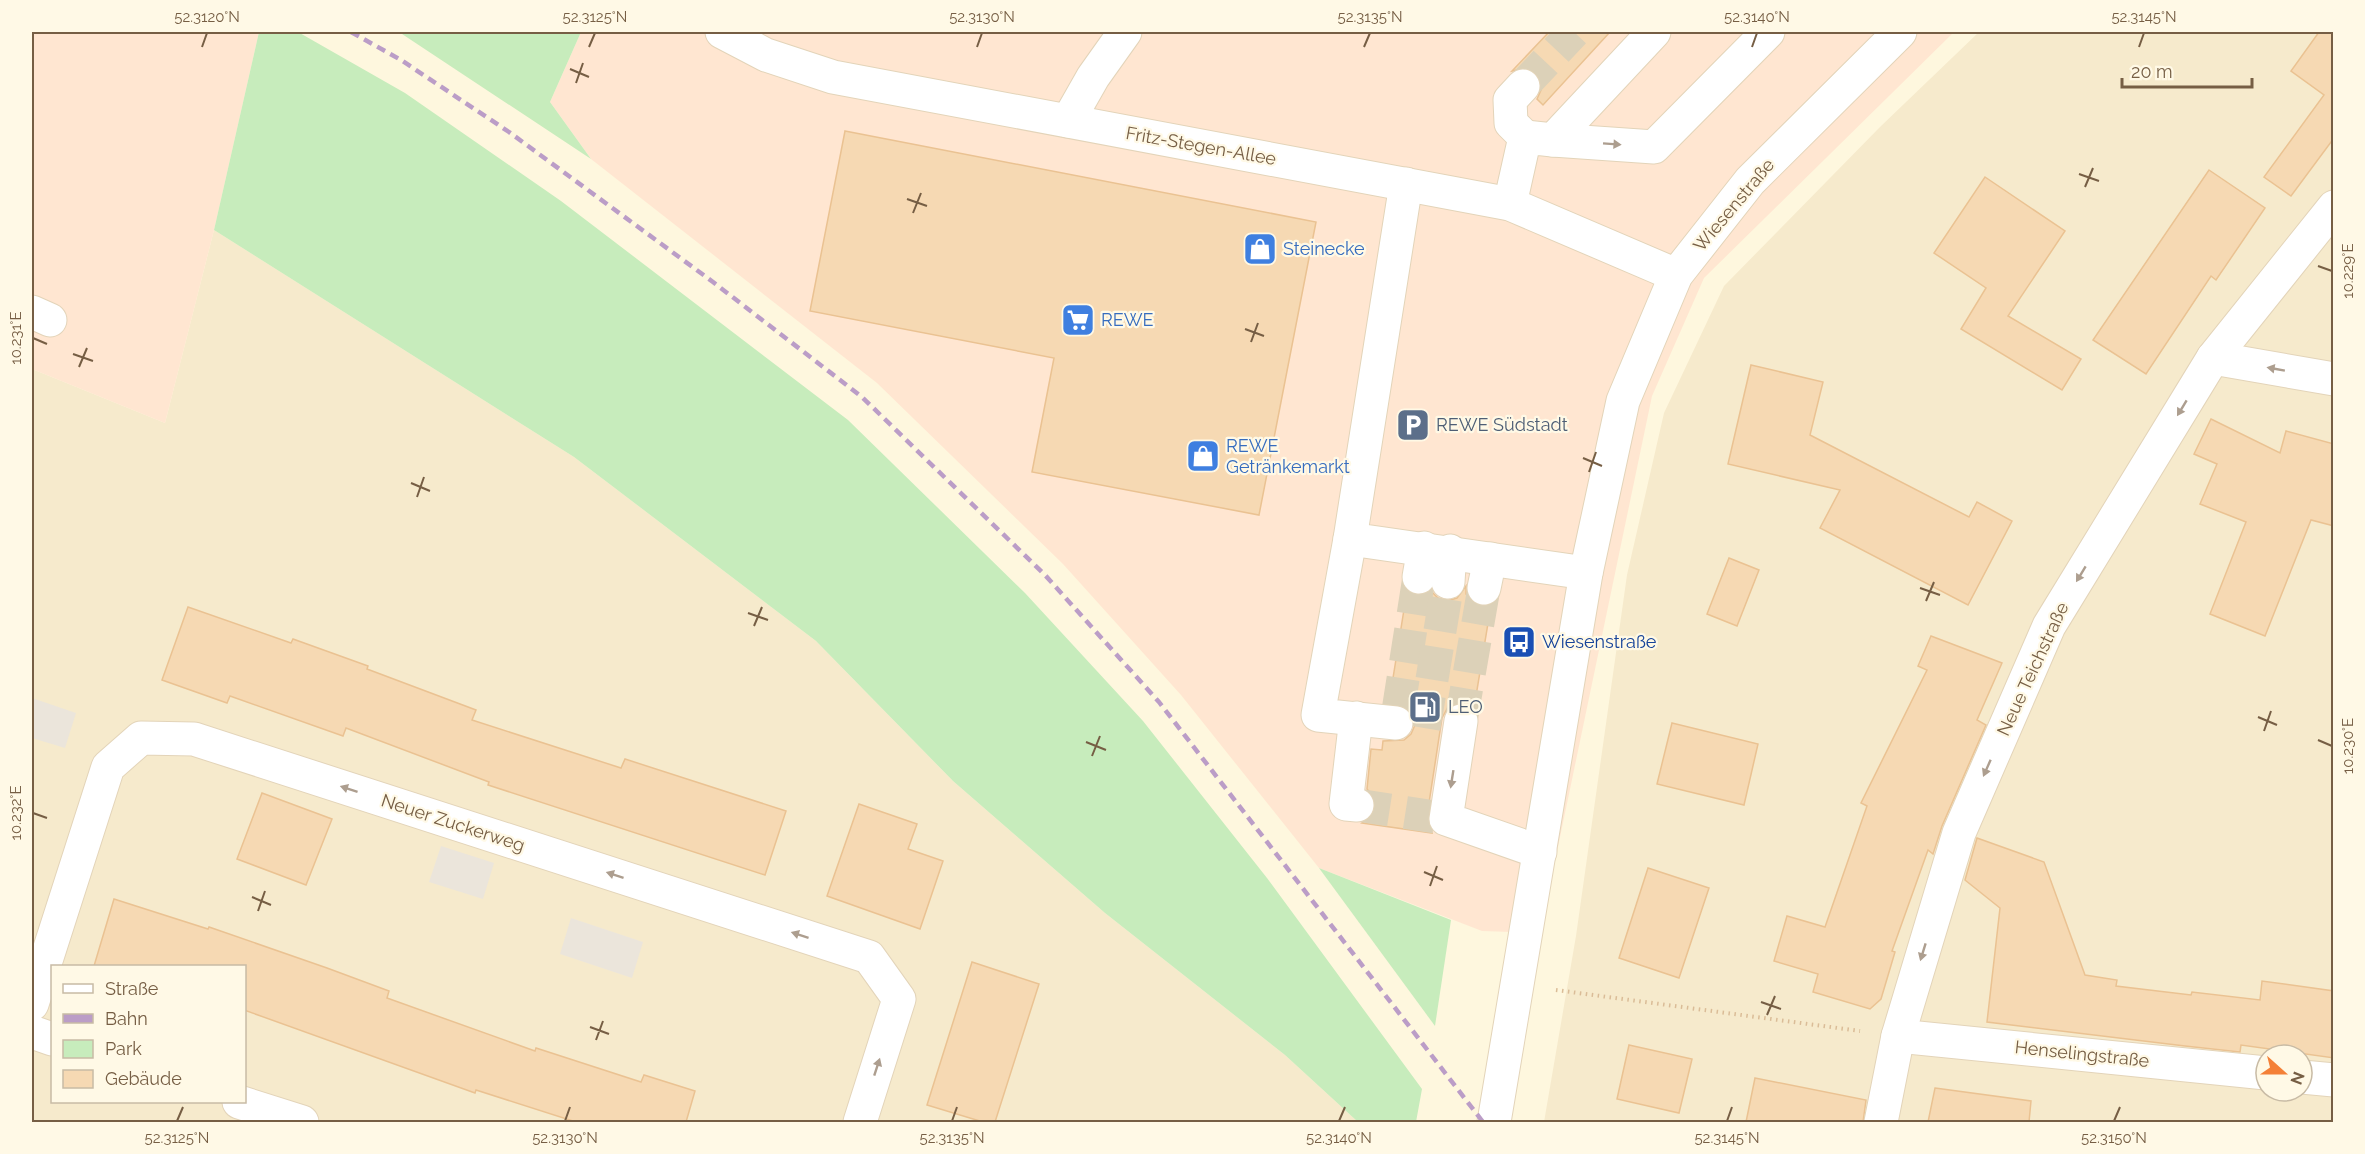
<svg xmlns="http://www.w3.org/2000/svg" width="2365" height="1154" viewBox="0 0 2365 1154" font-family="Raleway,sans-serif">
	<style>
		.residential { fill: #f6eacc; fill-rule: evenodd }
		.commercial { fill: #ffe6d1 }
		.industrial { fill: #ebe5db }
		.green { fill: #c7ecbc }
		.building { fill: #f6d9b3; stroke: #eac292; stroke-width: 1.5 }
		.lines { fill: none; stroke-linecap: round; stroke-linejoin: round }
		.minor-tunnel { stroke: #dcd1b8; stroke-width: 33; stroke-dasharray: 33 16; stroke-linecap: butt }
		.minor-casing { stroke: #e3d4b9; stroke-width: 35 }
		.path { stroke: #dabc97; stroke-width: 4; stroke-dasharray: 1.5 4.5; stroke-linecap: butt }
		.minor { stroke: #fff; stroke-width: 33 }
		.rail { stroke: #bb9dc7; stroke-width: 4.5; stroke-dasharray: 9 6; stroke-linecap: butt }
		.oneway { fill: #ad9e8f }
		.ticks { fill: none; stroke: #765e44; stroke-width: 2 }
		.labels { text-anchor: middle; stroke-width: 4.5; stroke-linejoin: round; paint-order: stroke }
		.street-label { font-size: 18px; fill: #765e44; stroke: #fff9e6 }
		.shop-label { font-size: 18px; fill: #366cbe; stroke: #fff9e6; text-anchor: start }
		.service-label { font-size: 18px; fill: #4e5e75; stroke: #fff9e6; text-anchor: start }
		.transit-label { font-size: 18px; fill: #164399; stroke: #fff9e6; text-anchor: start }
		.neatline { fill: none; stroke: #765e44; stroke-width: 2 }
		.ticks-label { font-size: 15px; text-anchor: middle; fill: #765e44 }
	</style>
	<rect width="100%" height="100%" fill="#fef7de"/>
	<g class="residential">
		<path d="M1979 32H2333V1122H1544L1576 936 1627 575 1664 413 1724 286 1880 127ZM2266 1055H2302V1091H2266Z"/>
		<path d="M214 230 574 457 816 641 953 781 1105 913 1285 1055 1358 1122H32V369L165 423ZM52 966H244V1102H52Z"/>
	</g>
	<g class="commercial">
		<polygon points="32,32 259,32 214,230 165,423 32,369"/>
		<polygon points="581,32 1954,32 1704,278 1652,396 1540,933 1482,931 1319,868 1181,695 1063,564 877,383 591,159 550,102"/>
	</g>
	<g class="industrial">
		<polygon points="32,698 76,713 65,748 32,738"/>
		<polygon points="441,846 494,863 483,899 429,882"/>
		<polygon points="571,918 643,942 632,978 560,954"/>
	</g>
	<g class="green">
		<polygon points="259,32 298,32 405,93 561,201 848,420 1025,593 1143,721 1267,878 1422,1089 1416,1122 1358,1122 1285,1055 1105,913 953,781 816,641 574,457 214,230"/>
		<polygon points="399,32 581,32 550,102 591,159"/>
		<polygon points="1319,868 1451,920 1435,1026"/>
	</g>
	<g class="building">
		<polygon points="1549,32 1610,32 1543,105 1537,99 1541,90 1541,80 1536,73 1527,68 1512,71"/>
		<polygon points="2319,32 2334,32 2334,138 2291,196 2264,177 2324,95 2291,71"/>
		<polygon points="845,131 1316,222 1259,515 1032,472 1054,358 810,311"/>
		<polygon points="2209,170 2265,208 2216,280 2211,276 2146,374 2093,340"/>
		<polygon points="1985,177 2065,231 2008,316 2081,359 2062,390 1961,329 1986,288 1934,253"/>
		<polygon points="1751,365 1823,382 1810,435 1969,517 1977,502 2012,521 1968,605 1820,528 1840,490 1728,464"/>
		<polygon points="2211,419 2280,453 2286,431 2334,444 2334,526 2311,520 2265,636 2210,614 2246,522 2200,504 2217,464 2194,454"/>
		<polygon points="1729,558 1759,570 1737,626 1707,614"/>
		<polygon points="1466,586 1466,594 1472,602 1481,606 1491,605 1474,708 1464,703 1455,703 1447,709 1442,718 1427,816 1432,833 1362,823 1372,816 1376,807 1374,797 1367,789 1371,749 1382,750 1383,741 1404,740 1411,734 1415,725 1413,716 1407,708 1389,703 1407,591 1416,596 1431,591 1438,598 1447,601 1457,598"/>
		<polygon points="188,607 291,643 293,639 368,666 367,669 476,710 472,720 621,768 625,759 786,811 765,875 488,785 489,782 346,728 343,736 230,696 227,703 162,680"/>
		<polygon points="1931,636 2002,663 1977,720 1986,725 1942,826 1933,854 1928,850 1892,951 1895,952 1881,999 1870,1009 1813,992 1818,974 1774,961 1787,916 1825,927 1867,806 1861,803 1927,670 1918,666"/>
		<polygon points="1672,723 1758,744 1744,805 1657,784"/>
		<polygon points="262,793 332,819 306,885 237,859"/>
		<polygon points="859,804 917,824 908,849 943,861 920,929 827,896"/>
		<polygon points="1977,838 2044,862 2085,975 2117,980 2116,986 2191,995 2192,992 2260,1000 2262,981 2334,991 2334,1058 2241,1045 2240,1052 2185,1046 1987,1022 2000,908 1965,880"/>
		<polygon points="1648,868 1709,888 1679,978 1619,958"/>
		<polygon points="114,899 208,929 209,927 327,968 389,991 387,998 535,1051 536,1048 641,1082 644,1075 695,1091 686,1122 576,1122 476,1090 475,1093 244,1010 244,966 94,966"/>
		<polygon points="972,962 1039,984 995,1122 983,1122 927,1105"/>
		<polygon points="1629,1045 1692,1059 1679,1113 1617,1099"/>
		<polygon points="1755,1078 1866,1100 1863,1122 1746,1122"/>
		<polygon points="1935,1088 2031,1101 2029,1122 1928,1122"/>
	</g>
	<g class="lines">
		<g class="minor-tunnel">
			<polyline points="1523,86 1574,32"/>
			<polyline points="1398,711 1419,577"/>
			<polyline points="1461,721 1484,588"/>
			<polyline points="1424,728 1448,582"/>
			<polyline points="1357,805 1435,817"/>
		</g>
		<defs>
			<g id="minor">
				<polyline points="722,32 766,55 833,77 1510,204 1676,275"/>
				<polyline points="1523,86 1510,100 1511,123 1525,137"/>
				<polyline points="1068,121 1093,77 1125,32"/>
				<polyline points="1553,140 1654,147 1768,32"/>
				<polyline points="1406,184 1350,539 1586,573"/>
				<polyline points="1510,204 1525,137 1553,140 1654,32"/>
				<polyline points="32,312 50,320"/>
				<polyline points="2213,358 2334,379"/>
				<polyline points="1350,539 1318,715 1396,723"/>
				<polyline points="1419,577 1424,548"/>
				<polyline points="1448,582 1450,551"/>
				<polyline points="1484,588 1490,559"/>
				<polyline points="1356,718 1346,804 1357,805"/>
				<polyline points="1461,721 1446,819 1540,852"/>
				<polyline points="32,1004 108,767 141,738 194,739 869,957 899,999 860,1122"/>
				<polyline points="32,1032 52,1039"/>
				<polyline points="1898,1036 2266,1073"/>
				<polyline points="2302,1077 2334,1080"/>
				<polyline points="239,1102 302,1122"/>
				<polyline points="1494,1122 1586,573 1623,401 1676,275 1750,181 1900,32"/>
				<polyline points="1881,1122 1898,1036 1959,833 2049,626 2213,358 2334,207"/>
			</g>
		</defs>
		<use href="#minor" class="minor-casing"/>
		<polyline class="path" points="1556,990 1860,1031"/>
		<use href="#minor" class="minor"/>
		<polyline class="rail" points="351,32 401,60 509,132 713,282 862,397 1045,575 1159,702 1483,1122"/>
	</g>
	<defs><path id="oneway-solid" d="M-6-.8H1V-3.2L6.5 0L1 3.2V.8H-6Z" transform="scale(1.5)"/></defs>
	<g class="oneway">
		<use href="#oneway-solid" transform="translate(1612 144) rotate(4)"/>
		<use href="#oneway-solid" transform="translate(2276 369) rotate(-170)"/>
		<use href="#oneway-solid" transform="translate(2182 408) rotate(121)"/>
		<use href="#oneway-solid" transform="translate(2081 574) rotate(121)"/>
		<use href="#oneway-solid" transform="translate(1987 768) rotate(114)"/>
		<use href="#oneway-solid" transform="translate(1452 779) rotate(99)"/>
		<use href="#oneway-solid" transform="translate(349 789) rotate(-162)"/>
		<use href="#oneway-solid" transform="translate(615 875) rotate(-162)"/>
		<use href="#oneway-solid" transform="translate(800 935) rotate(-162)"/>
		<use href="#oneway-solid" transform="translate(1923 952) rotate(107)"/>
		<use href="#oneway-solid" transform="translate(877 1067) rotate(-72)"/>
	</g>
	<path class="ticks" d="M202 47 207 33M589 47 595 33M977 47 982 33M1364 47 1370 33M1752 47 1757 33M2139 47 2144 33M570 69 589 77M576 83 583 63M2079 174 2099 181M2085 187 2093 168M907 199 927 206M913 213 921 193M2318 266 2332 271M1245 329 1264 336M33 338 47 344M1251 342 1258 323M73 354 93 361M79 367 87 348M1583 458 1602 466M1589 472 1596 452M411 483 430 491M417 497 424 477M1920 588 1940 595M1926 601 1934 582M748 613 768 620M754 626 762 607M2258 717 2277 725M2264 731 2271 711M2318 740 2332 746M1086 742 1106 750M1092 756 1100 736M33 813 47 818M1424 872 1443 880M1430 886 1437 866M252 897 271 905M258 911 265 891M1761 1002 1781 1009M1767 1015 1775 996M590 1027 609 1034M596 1040 603 1021M177 1121 183 1107M565 1121 570 1107M952 1121 957 1107M1339 1121 1345 1107M1727 1121 1732 1107M2114 1121 2120 1107"/>
	<defs>
		<symbol id="shop-square" viewBox="-11 -11 22 22"><rect x="-9" y="-9" width="18" height="18" rx="4" fill="#3f7fe0" stroke="#fff9e6"/><path d="M-5-2.5h2.3a2.7 3.5 0 0 1 5.4 0H5L5.5 6h-11ZM-1.5-2.5h3a1.5 2.3 0 0 0-3 0Z" fill="#fff"/></symbol>
		<symbol id="supermarket-square" viewBox="-11 -11 22 22"><rect x="-9" y="-9" width="18" height="18" rx="4" fill="#3f7fe0" stroke="#fff9e6"/><path d="M-6-5.5h2.5l.6 2H6L4.5 2H-2.5L-4.4-4H-6ZM-1.5 3.2a1.3 1.3 0 1 0 .1 0ZM3 3.2a1.3 1.3 0 1 0 .1 0Z" fill="#fff"/></symbol>
		<symbol id="parking-square" viewBox="-11 -11 22 22"><rect x="-9" y="-9" width="18" height="18" rx="4" fill="#5c6f8a" stroke="#fff9e6"/><path d="M-3.5-5.5H1a3.5 3.5 0 0 1 0 7H-1V5.5H-3.5ZM-1-3.4V-.6H.8a1.4 1.4 0 0 0 0-2.8Z" fill="#fff"/></symbol>
		<symbol id="bus-square" viewBox="-11 -11 22 22"><rect x="-9" y="-9" width="18" height="18" rx="4" fill="#1a4fb4" stroke="#fff9e6"/><path d="M-5-6H5V4H4V6H2V4H-2V6H-4V4H-5ZM-3.5-4V0h7V-4ZM-3.5 1.2v1.5H-2V1.2ZM2 1.2v1.5H3.5V1.2Z" fill="#fff"/></symbol>
		<symbol id="fuel-square" viewBox="-11 -11 22 22"><rect x="-9" y="-9" width="18" height="18" rx="4" fill="#5c6f8a" stroke="#fff9e6"/><path d="M-5.5-6h7V0h2V4h1.3V-2.5L3-4.5l.8-.8L6-3V5H2.5V1h-1V6h-7ZM-4.2-4.7v3.2H.2V-4.7Z" fill="#fff"/></symbol>
	</defs>
	<g fill-rule="evenodd">
		<use href="#shop-square" x="1241" y="230" width="38" height="38"/>
		<use href="#supermarket-square" x="1059" y="301" width="38" height="38"/>
		<use href="#parking-square" x="1394" y="406" width="38" height="38"/>
		<use href="#shop-square" x="1184" y="437" width="38" height="38"/>
		<use href="#bus-square" x="1500" y="623" width="38" height="38"/>
		<use href="#fuel-square" x="1406" y="688" width="38" height="38"/>
	</g>
	<g class="labels">
		<g class="street-label">
			<text transform="translate(1201 146) rotate(10)" y="6">Fritz-Stegen-Allee</text>
			<text transform="translate(1734 205) rotate(-50)" y="6">Wiesenstraße</text>
			<text transform="translate(2033 669) rotate(-65)" y="6">Neue Teichstraße</text>
			<text transform="translate(453 823) rotate(18)" y="6">Neuer Zuckerweg</text>
			<text transform="translate(2082 1054) rotate(6)" y="6">Henselingstraße</text>
		</g>
		<g class="shop-label">
			<text x="1283" y="255">Steinecke</text>
			<text x="1101" y="326">REWE</text>
			<text x="1226" y="452">REWE<tspan x="1226" dy="21">Getränkemarkt</tspan></text>
		</g>
		<g class="service-label">
			<text x="1436" y="431">REWE Südstadt</text>
			<text x="1448" y="713">LEO</text>
		</g>
		<g class="transit-label">
			<text x="1542" y="648">Wiesenstraße</text>
		</g>
	</g>
	<rect width="2365" height="1154" fill="none" stroke="#fff9e6" stroke-width="66"/>
	<rect x="51" y="965" width="195" height="138" fill="#fff9e6" stroke="#c8bba5" stroke-width="1.5"/>
	<rect x="63" y="984" width="30" height="9" fill="#ffffff" stroke="#c8bba5" stroke-width="1.5"/>
	<text x="105" y="995" font-size="18" fill="#765e44">Straße</text>
	<rect x="63" y="1014" width="30" height="9" fill="#bb9dc7" stroke="#c8bba5" stroke-width="1.5"/>
	<text x="105" y="1025" font-size="18" fill="#765e44">Bahn</text>
	<rect x="63" y="1040" width="30" height="18" fill="#c7ecbc" stroke="#c8bba5" stroke-width="1.5"/>
	<text x="105" y="1055" font-size="18" fill="#765e44">Park</text>
	<rect x="63" y="1070" width="30" height="18" fill="#f6d9b3" stroke="#c8bba5" stroke-width="1.5"/>
	<text x="105" y="1085" font-size="18" fill="#765e44">Gebäude</text>
	<g transform="translate(2284 1073) rotate(111)"><circle r="28" fill="#fff9e6" stroke="#c8bba5" stroke-width="1.5"/>
	<path d="M0-4.5L10 22L0 15L-10 22Z" fill="#f48037"/>
	<text y="-9" font-size="16" font-weight="bold" text-anchor="middle" fill="#765e44">N</text>
	</g>
	<path d="M2122 78v9h130v-9" fill="none" stroke="#765e44" stroke-width="3"/>
	<text x="2131" y="78" font-size="18" fill="#765e44" stroke="#fff9e6" stroke-width="4.5" paint-order="stroke">20 m</text>
	<rect x="33" y="33" width="2299" height="1088" class="neatline"/>
	<g class="ticks-label">
		<text x="207" y="22">52.3120°N</text>
		<text x="595" y="22">52.3125°N</text>
		<text x="982" y="22">52.3130°N</text>
		<text x="1370" y="22">52.3135°N</text>
		<text x="1757" y="22">52.3140°N</text>
		<text x="2144" y="22">52.3145°N</text>
		<text transform="translate(2348 271) rotate(-90)" y="5">10.229°E</text>
		<text transform="translate(16 338) rotate(-90)" y="5">10.231°E</text>
		<text transform="translate(2348 746) rotate(-90)" y="5">10.230°E</text>
		<text transform="translate(16 813) rotate(-90)" y="5">10.232°E</text>
		<text x="177" y="1143">52.3125°N</text>
		<text x="565" y="1143">52.3130°N</text>
		<text x="952" y="1143">52.3135°N</text>
		<text x="1339" y="1143">52.3140°N</text>
		<text x="1727" y="1143">52.3145°N</text>
		<text x="2114" y="1143">52.3150°N</text>
	</g>
</svg>
